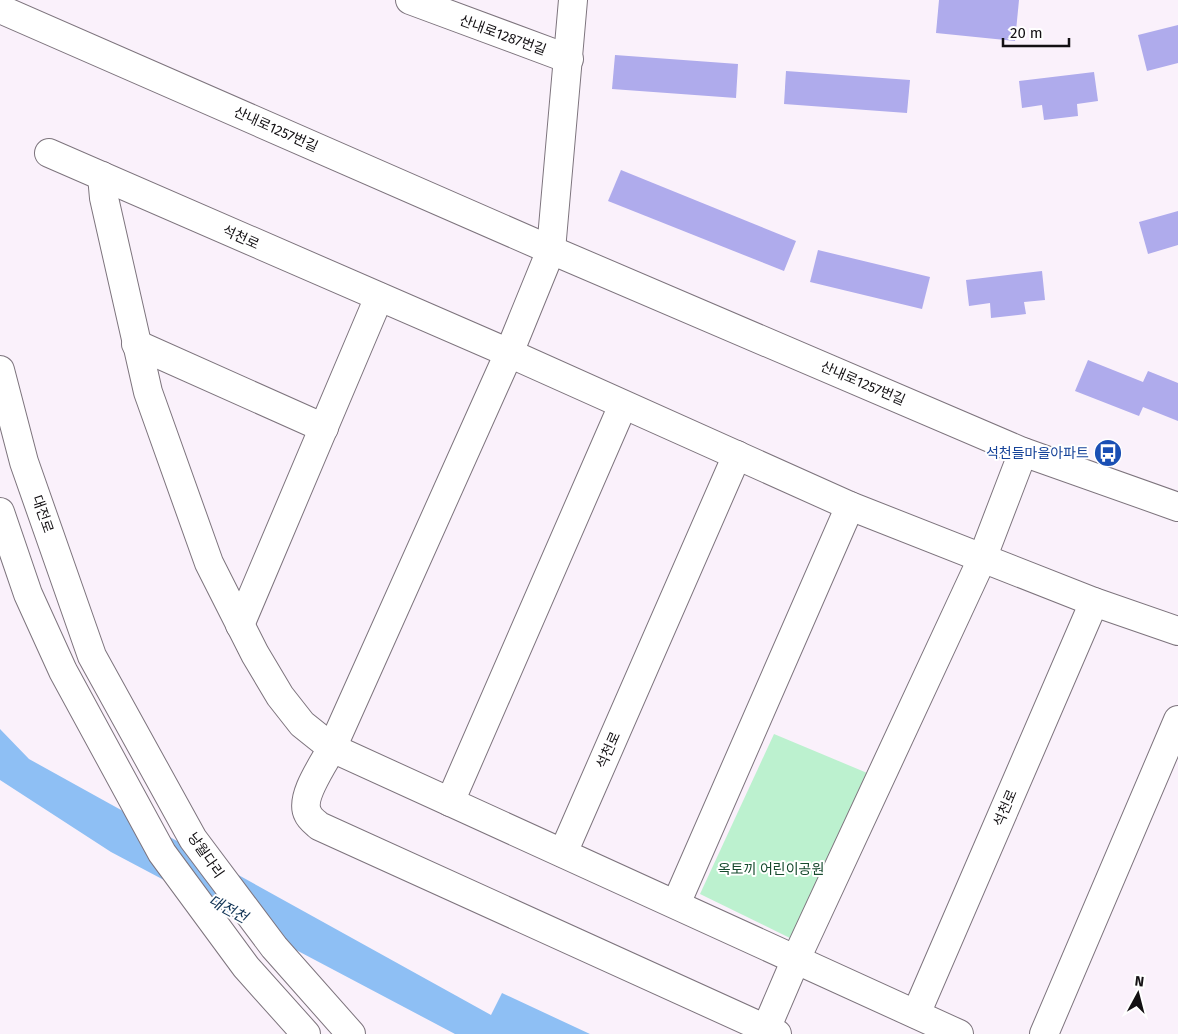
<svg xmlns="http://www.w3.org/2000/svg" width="1178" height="1034" viewBox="0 0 1178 1034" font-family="'Fira Sans','Noto Sans KR',sans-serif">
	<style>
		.green { fill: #bcf1cf }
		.water { fill: #8ebff4 }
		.building { fill: #afabec }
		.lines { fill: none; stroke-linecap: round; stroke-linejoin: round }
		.minor-casing { stroke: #7d747d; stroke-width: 30 }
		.major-casing { stroke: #7d747d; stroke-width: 30 }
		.minor { stroke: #fff; stroke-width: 28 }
		.major { stroke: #fff; stroke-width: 28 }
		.labels { text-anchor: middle; stroke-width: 4; stroke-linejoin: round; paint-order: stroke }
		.street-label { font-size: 14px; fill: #131013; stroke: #fff }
		.transit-label { font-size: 14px; fill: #164399; stroke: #fff; text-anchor: end }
		.park-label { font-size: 14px; fill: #164a2e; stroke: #fff }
		.water-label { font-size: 15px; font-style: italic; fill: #103355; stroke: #fff }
	</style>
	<rect width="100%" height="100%" fill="#faf1fb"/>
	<polygon class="green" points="774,734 872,775 798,942 700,894"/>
	<polygon class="water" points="0,729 29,759 491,1015 502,993 590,1034 455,1034 111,852 0,780"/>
	<g class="building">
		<polygon points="939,0 1019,0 1015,41 936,33"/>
		<polygon points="1178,25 1178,63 1147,71 1138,35"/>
		<polygon points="615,55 738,64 736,98 612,89"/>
		<polygon points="786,71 910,80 907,113 784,104"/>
		<polygon points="1094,72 1098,101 1077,104 1078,116 1044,120 1042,105 1022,108 1019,81"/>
		<polygon points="621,170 796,241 784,271 608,201"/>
		<polygon points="1178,211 1178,245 1148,254 1139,222"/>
		<polygon points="818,250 930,277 922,309 810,282"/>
		<polygon points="1042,271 1045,300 1024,302 1026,314 991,318 990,303 969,306 966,280"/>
		<polygon points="1088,360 1143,382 1148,371 1178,383 1178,421 1143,407 1139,416 1075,391"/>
	</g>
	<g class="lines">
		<defs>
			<g id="minor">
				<polyline points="410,0 569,59"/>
				<path d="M573 0 551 250 509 353 332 748C324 763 299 798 308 814 310 819 316 823 319 826L777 1034"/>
				<polyline points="49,153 509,353 850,506 1094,602 1178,631"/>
				<polyline points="102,176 104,198 148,392 209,563 255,654 280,696 302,724 332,748 959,1034"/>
				<polyline points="136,344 324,428"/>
				<polyline points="240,625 379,297"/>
				<polyline points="450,802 623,405"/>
				<polyline points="563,853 737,455"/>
				<polyline points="676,904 850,506"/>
				<polyline points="916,1014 1094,602"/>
				<polyline points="766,1029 796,959 982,559 1023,452"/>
				<polyline points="1044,1034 1178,720"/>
			</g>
			<g id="major">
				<polyline points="0,9 551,250 1023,452 1178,507"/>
				<polyline points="0,370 24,462 92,656 193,839 274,947 351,1034"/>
				<polyline points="0,512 28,594 63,671 162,853 246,967 306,1034"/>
			</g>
		</defs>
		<use href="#minor" class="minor-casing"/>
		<use href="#major" class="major-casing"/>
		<use href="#minor" class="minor"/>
		<use href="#major" class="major"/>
	</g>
	<defs>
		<symbol id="bus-disc" viewBox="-11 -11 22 22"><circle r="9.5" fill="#1a4fb4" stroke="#fff"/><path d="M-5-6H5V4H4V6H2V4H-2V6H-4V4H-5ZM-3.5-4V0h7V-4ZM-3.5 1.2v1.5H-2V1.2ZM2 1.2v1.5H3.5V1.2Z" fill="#fff"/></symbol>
	</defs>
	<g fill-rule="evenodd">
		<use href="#bus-disc" x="1092" y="437" width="32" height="32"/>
	</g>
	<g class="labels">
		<g class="street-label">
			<text transform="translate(503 35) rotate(20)" y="5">산내로1287번길</text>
			<text transform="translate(276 129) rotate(24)" y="5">산내로1257번길</text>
			<text transform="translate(241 237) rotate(24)" y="5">석천로</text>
			<text transform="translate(863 383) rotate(23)" y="5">산내로1257번길</text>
			<text transform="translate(43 514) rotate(71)" y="5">대전로</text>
			<text transform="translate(608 750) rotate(-66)" y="5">석천로</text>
			<text transform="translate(1005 808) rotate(-67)" y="5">석천로</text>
			<text transform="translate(206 855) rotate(55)" y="5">낭월다리</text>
		</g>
		<g class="transit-label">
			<text x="1089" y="458">석천들마을아파트</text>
		</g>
		<g class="park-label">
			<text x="771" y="874">옥토끼 어린이공원</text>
		</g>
		<g class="water-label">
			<text transform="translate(228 909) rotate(28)" y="5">대전천</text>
		</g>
	</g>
	<g transform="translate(1138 994) rotate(7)" stroke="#ffffff" stroke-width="4" paint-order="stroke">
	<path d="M0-4L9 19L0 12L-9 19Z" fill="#131013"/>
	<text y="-8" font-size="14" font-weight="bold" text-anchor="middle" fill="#131013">N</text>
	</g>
	<path d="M1003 38v8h66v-8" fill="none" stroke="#131013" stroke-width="2.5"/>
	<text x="1010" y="38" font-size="15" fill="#131013" stroke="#ffffff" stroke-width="4" paint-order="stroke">20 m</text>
</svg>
